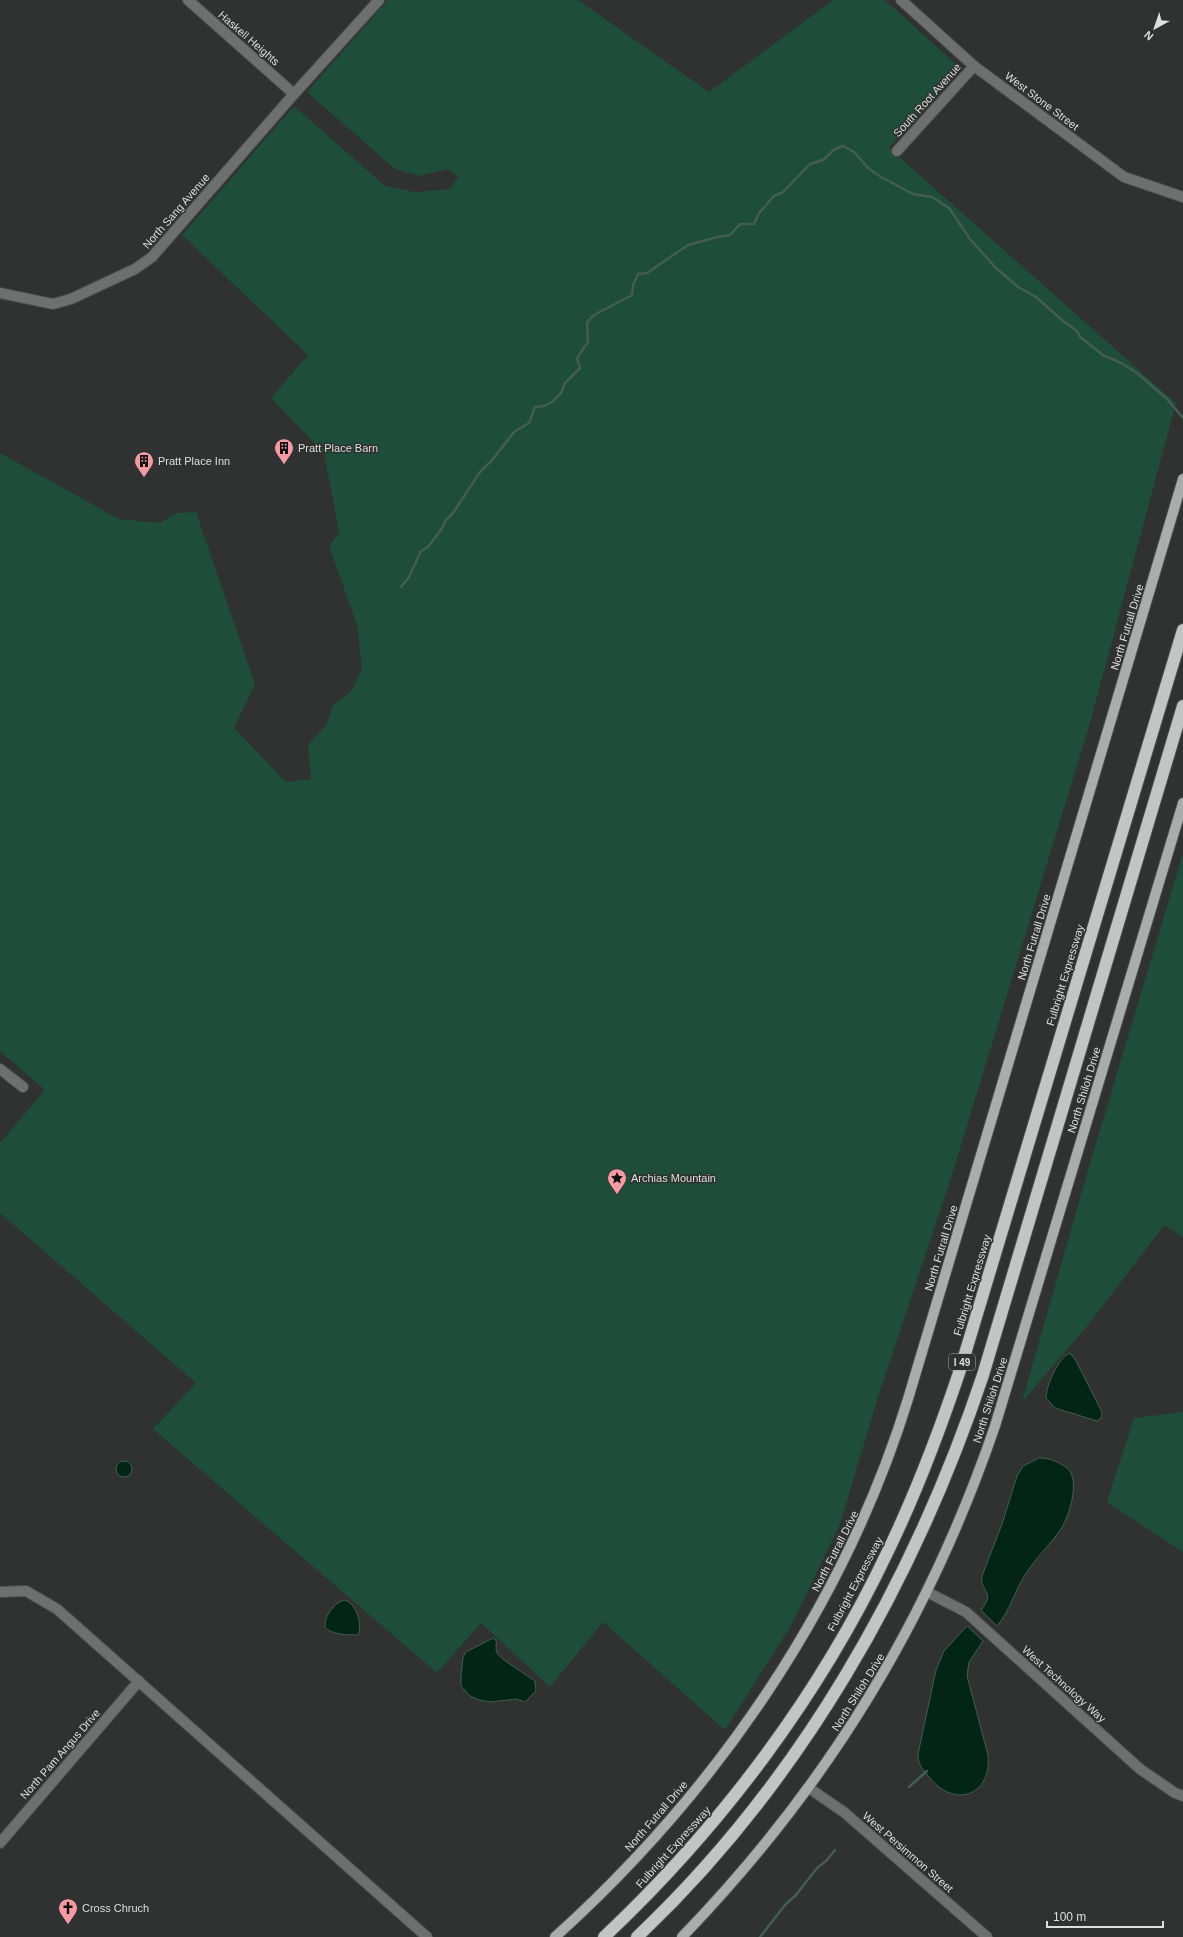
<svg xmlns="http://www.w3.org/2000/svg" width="1183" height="1937" viewBox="0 0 1183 1937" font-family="Arial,sans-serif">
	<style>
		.green { fill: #1e4d39 }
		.water { fill: #022517; stroke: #435d52 }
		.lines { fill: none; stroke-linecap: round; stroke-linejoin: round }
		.stream { stroke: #435d52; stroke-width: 2.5 }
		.minor-casing { stroke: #4b4e4c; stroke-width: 12 }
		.major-casing { stroke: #4b4e4c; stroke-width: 12 }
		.highway-casing { stroke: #4b4e4c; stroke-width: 14 }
		.minor { stroke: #6e706f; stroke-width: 10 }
		.major { stroke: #a9adab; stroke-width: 10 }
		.highway { stroke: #c1c5c3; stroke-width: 12 }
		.labels { text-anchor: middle; stroke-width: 3; stroke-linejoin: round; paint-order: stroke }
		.shield { fill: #2f3230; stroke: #a8aba9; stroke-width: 1 }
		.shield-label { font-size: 10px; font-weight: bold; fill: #dcdfdd }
		.street-label { font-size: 11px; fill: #dcdfdd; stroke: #2f3230 }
		.poi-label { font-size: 11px; fill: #dcdfdd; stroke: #2f3230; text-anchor: start }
	</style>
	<rect width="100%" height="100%" fill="#2f3230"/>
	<g class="green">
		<polygon points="388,0 578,0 709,92 833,0 885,0 959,67 889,148 1176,403 1090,723 952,1175 878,1397 840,1524 792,1624 725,1730 603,1622 550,1687 481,1623 437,1673 153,1429 196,1383 0,1213 0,1143 45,1090 0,1051 0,453 119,519 160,523 176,513 196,512 255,684 234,728 286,782 311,779 308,745 326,725 333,705 352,691 362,668 357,625 329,546 339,532 324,453 271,398 308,355 182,235 294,106 385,186 415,192 450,189 458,177 448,169 419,176 395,169 307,92"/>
		<polygon points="1183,853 1183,1237 1164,1225 1089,1324 1022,1402 1091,1160"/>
		<polygon points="1183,1412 1183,1552 1107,1502 1134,1418"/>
	</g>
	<g class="water">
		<path d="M1070 1353 1076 1361 1102 1412 1101 1418 1097 1421 1055 1408 1046 1398C1046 1386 1058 1358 1070 1353Z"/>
		<path d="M1039 1458C1050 1458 1059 1462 1067 1468 1081 1480 1069 1516 1061 1529 1050 1545 1036 1557 1025 1575 1014 1592 1010 1611 997 1626L981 1610C997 1591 979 1592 982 1576L1002 1524 1017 1476 1023 1466Z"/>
		<circle cx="124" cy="1469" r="8"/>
		<path d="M344 1600C356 1602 363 1625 358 1635 349 1635 331 1635 325 1627 324 1616 334 1603 344 1600Z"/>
		<path d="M967 1626 983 1641 969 1662 967 1676 988 1755C992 1795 955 1809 930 1778 923 1770 918 1765 918 1754L936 1670 944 1651Z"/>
		<path d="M493 1638 496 1640C497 1644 495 1649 497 1653 498 1657 529 1677 535 1681L536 1691 525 1702 516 1699 491 1702 479 1700 470 1696 461 1686V1676L463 1657 466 1652Z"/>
	</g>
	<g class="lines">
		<g class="stream">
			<polyline points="401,587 409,577 421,551 428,547 441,530 446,520 453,513 480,472 493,459 514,432 529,423 535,407 544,406 552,402 561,393 565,383 580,368 577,358 588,342 587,322 594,315 632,295 633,285 638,274 647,273 688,245 717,237 730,235 740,224 754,224 759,213 774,196 783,192 810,164 823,160 835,149 843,146 854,152 869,169 883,178 913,194 932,197 949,208 970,239 995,267 1018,287 1036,297 1063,321 1077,331 1080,337 1103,355 1121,363 1137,373 1167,399 1183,418"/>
			<polyline points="909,1787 927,1771"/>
			<polyline points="760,1937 785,1905 796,1895 817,1868 826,1861 835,1850"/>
		</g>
		<defs>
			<g id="minor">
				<polyline points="188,0 294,94"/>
				<polyline points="901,0 974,66 1124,177 1183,197"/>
				<polyline points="897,151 974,66"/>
				<polyline points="0,293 53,304 71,299 135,269 152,257 294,94 379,0"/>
				<polyline points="0,1069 23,1087"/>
				<polyline points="0,1592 26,1591 57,1609 427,1937"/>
				<polyline points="927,1592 966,1612 1140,1769 1175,1793 1183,1796"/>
				<polyline points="809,1788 845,1813 987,1937"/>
				<polyline points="0,1843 139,1681"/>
			</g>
			<g id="major">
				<path d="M555 1937C716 1792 844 1606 908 1399L1183 479"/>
				<path d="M682 1937C826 1788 928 1622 995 1426L1183 803"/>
			</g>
			<g id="highway">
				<path d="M604 1937C720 1828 820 1695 888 1551 917 1491 940 1430 961 1367L1183 630"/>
				<path d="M637 1937C799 1784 913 1584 983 1375L1183 706"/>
			</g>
		</defs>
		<use href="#minor" class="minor-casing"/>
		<use href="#major" class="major-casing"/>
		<use href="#highway" class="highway-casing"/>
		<use href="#minor" class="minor"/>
		<use href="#major" class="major"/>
		<use href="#highway" class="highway"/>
	</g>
	<defs>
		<symbol id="building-pin" viewBox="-11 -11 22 30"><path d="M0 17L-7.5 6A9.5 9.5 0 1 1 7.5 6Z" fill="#f49aa4" stroke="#2f3230"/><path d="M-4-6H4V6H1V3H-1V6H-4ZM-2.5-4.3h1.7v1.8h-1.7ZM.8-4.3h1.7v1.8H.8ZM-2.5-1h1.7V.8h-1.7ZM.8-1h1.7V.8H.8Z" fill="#111"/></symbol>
		<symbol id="sight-pin" viewBox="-11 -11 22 30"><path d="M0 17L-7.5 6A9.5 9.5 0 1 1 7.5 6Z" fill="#f49aa4" stroke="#2f3230"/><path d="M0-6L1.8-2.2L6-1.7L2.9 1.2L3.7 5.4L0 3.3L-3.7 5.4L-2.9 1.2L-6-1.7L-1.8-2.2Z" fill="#111"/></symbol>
		<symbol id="church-pin" viewBox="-11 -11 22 30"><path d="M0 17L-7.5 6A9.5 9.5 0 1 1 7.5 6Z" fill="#f49aa4" stroke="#2f3230"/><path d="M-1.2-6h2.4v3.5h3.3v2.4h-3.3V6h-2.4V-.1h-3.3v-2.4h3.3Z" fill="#111"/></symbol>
	</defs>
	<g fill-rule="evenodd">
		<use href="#building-pin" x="273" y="437" width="22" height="30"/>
		<use href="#building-pin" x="133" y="450" width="22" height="30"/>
		<use href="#sight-pin" x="606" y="1167" width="22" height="30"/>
		<use href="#church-pin" x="57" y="1897" width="22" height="30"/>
	</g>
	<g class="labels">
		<rect class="shield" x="949" y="1354" width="26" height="16" rx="3"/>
		<g class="shield-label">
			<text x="962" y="1366">I 49</text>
		</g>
		<g class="street-label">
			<text transform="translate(249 38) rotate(41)" y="4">Haskell Heights</text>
			<text transform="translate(927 100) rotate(-48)" y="4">South Root Avenue</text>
			<text transform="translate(1042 101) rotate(37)" y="4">West Stone Street</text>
			<text transform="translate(176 211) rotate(-49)" y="4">North Sang Avenue</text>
			<text transform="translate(1127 627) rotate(-73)" y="4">North Futrall Drive</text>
			<text transform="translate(1034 937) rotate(-73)" y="4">North Futrall Drive</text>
			<text transform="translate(1065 975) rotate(-73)" y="4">Fulbright Expressway</text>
			<text transform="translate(1084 1090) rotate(-73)" y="4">North Shiloh Drive</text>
			<text transform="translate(941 1248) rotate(-73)" y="4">North Futrall Drive</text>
			<text transform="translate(972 1285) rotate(-73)" y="4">Fulbright Expressway</text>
			<text transform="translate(990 1400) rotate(-72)" y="4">North Shiloh Drive</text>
			<text transform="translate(835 1551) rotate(-63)" y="4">North Futrall Drive</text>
			<text transform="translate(855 1584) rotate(-62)" y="4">Fulbright Expressway</text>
			<text transform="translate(1064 1684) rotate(42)" y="4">West Technology Way</text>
			<text transform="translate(858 1692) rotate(-58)" y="4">North Shiloh Drive</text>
			<text transform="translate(60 1754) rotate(-49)" y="4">North Pam Angus Drive</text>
			<text transform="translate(656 1816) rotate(-49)" y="4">North Futrall Drive</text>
			<text transform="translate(673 1847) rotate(-48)" y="4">Fulbright Expressway</text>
			<text transform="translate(908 1852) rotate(41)" y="4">West Persimmon Street</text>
		</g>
		<g class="poi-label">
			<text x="298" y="452">Pratt Place Barn</text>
			<text x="158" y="465">Pratt Place Inn</text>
			<text x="631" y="1182">Archias Mountain</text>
			<text x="82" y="1912">Cross Chruch</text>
		</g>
	</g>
	<g transform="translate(1155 28) rotate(220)" stroke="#2f3230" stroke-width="3" paint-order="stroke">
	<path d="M0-3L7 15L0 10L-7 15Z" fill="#dcdfdd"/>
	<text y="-6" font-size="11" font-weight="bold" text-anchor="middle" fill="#dcdfdd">N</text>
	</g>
	<path d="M1047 1921v6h116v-6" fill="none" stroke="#dcdfdd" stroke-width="2"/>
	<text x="1053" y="1921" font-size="12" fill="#dcdfdd" stroke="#2f3230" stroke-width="3" paint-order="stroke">100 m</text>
</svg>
